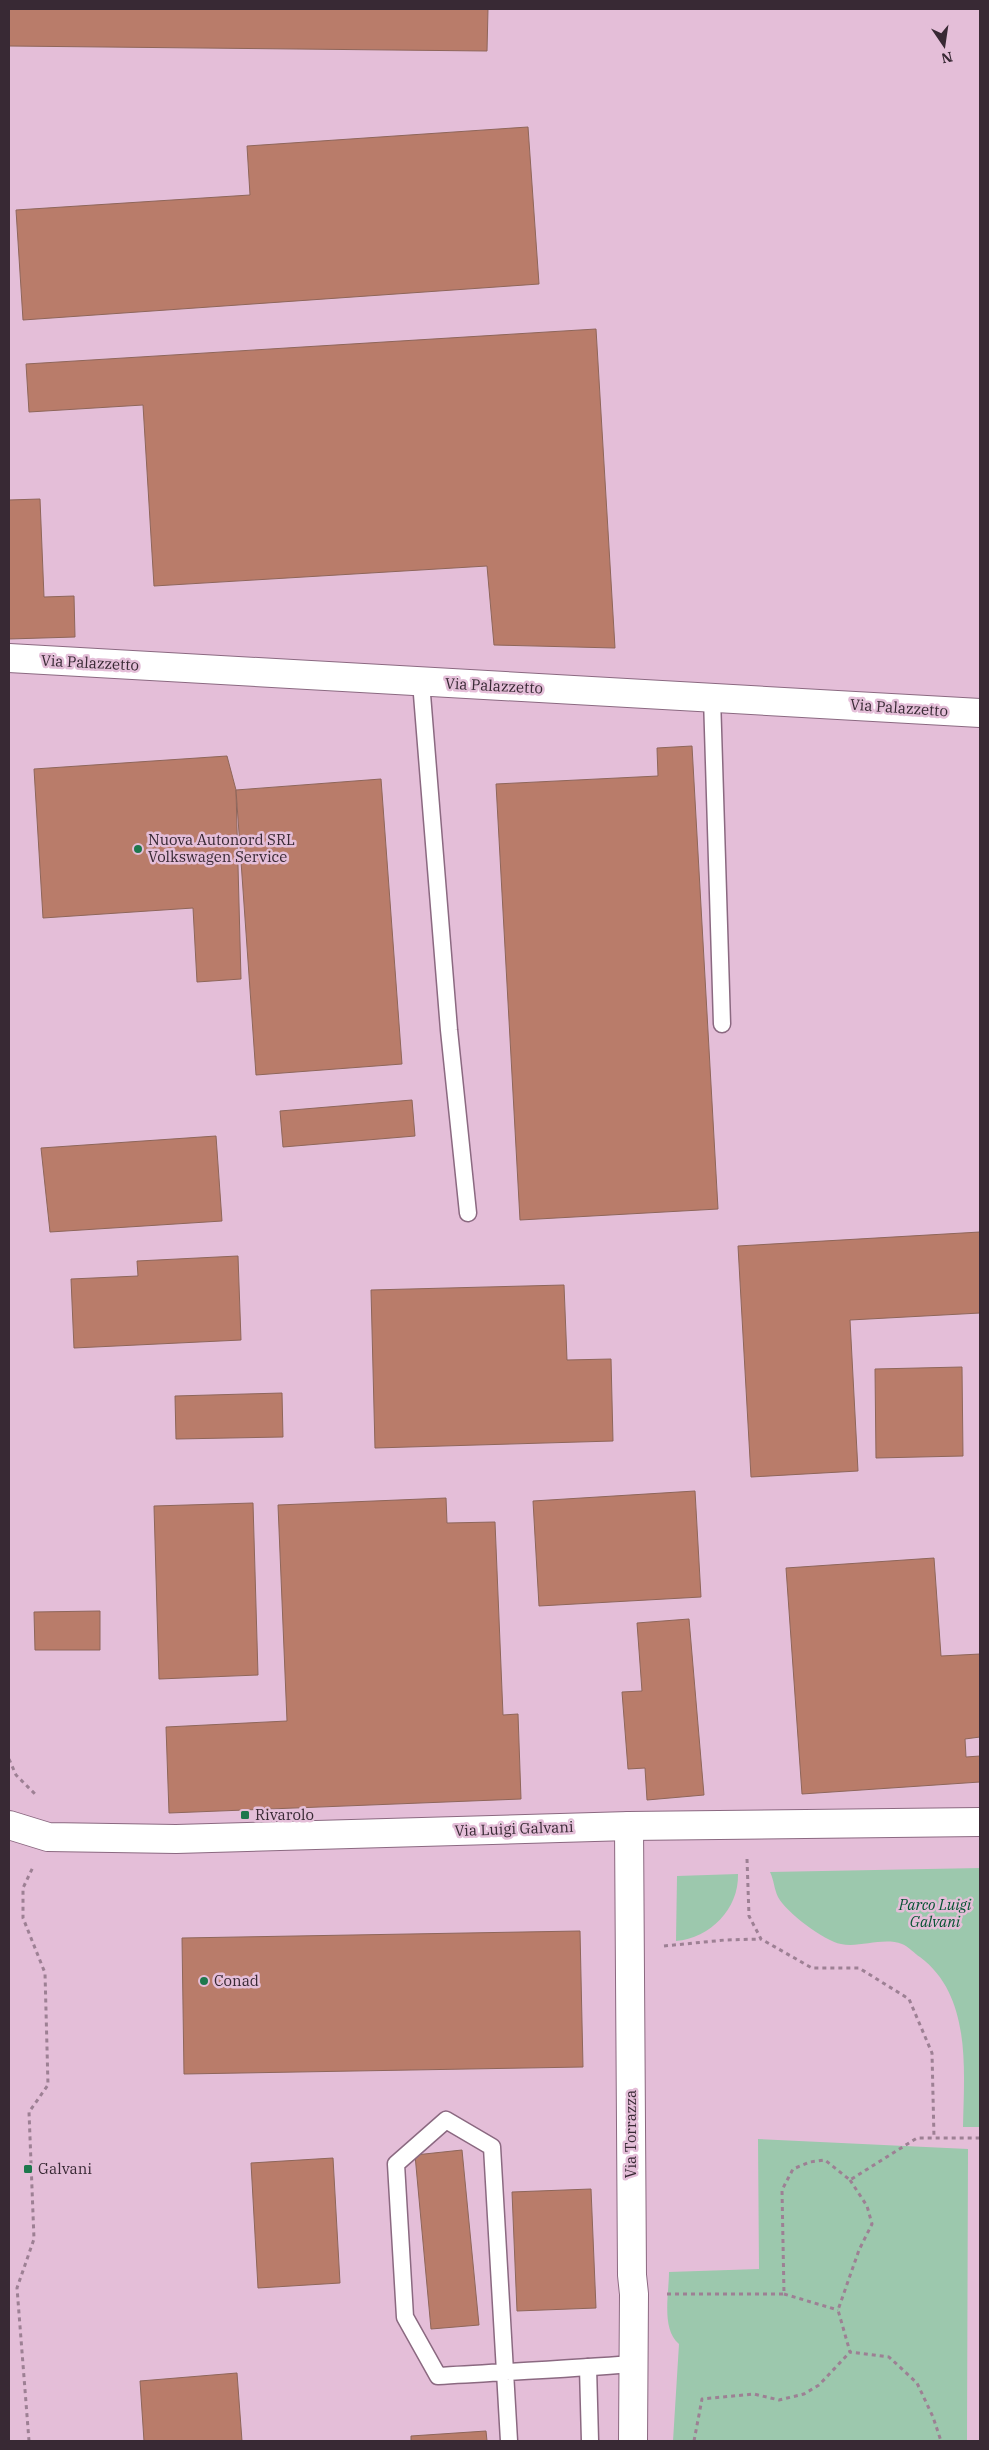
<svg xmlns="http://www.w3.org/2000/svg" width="989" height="2450" viewBox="0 0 989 2450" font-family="'IBM Plex Serif',serif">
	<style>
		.green { fill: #9cc8ad }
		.building { fill: #b97c6a; stroke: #8e665a }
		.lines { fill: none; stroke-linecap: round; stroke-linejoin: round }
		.service-casing { stroke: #8b6981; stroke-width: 19 }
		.minor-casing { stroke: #8b6981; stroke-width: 30 }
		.path { stroke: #9d8094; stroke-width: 3; stroke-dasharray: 4 4; stroke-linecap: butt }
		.service { stroke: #fff; stroke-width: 16 }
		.minor { stroke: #fff; stroke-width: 28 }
		.poi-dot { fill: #1d784d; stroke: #e4bed8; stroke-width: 2 }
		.labels { text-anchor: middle; stroke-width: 5; stroke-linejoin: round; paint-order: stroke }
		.street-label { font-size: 15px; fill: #382934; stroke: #e4bed8 }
		.poi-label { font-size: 15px; fill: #382934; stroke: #e4bed8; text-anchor: start }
		.park-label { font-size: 15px; font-style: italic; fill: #055332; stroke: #e4bed8 }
	</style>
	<rect width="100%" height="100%" fill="#e4bed8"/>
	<g class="green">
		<path d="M980 1868V2127H963C964 2070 972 1996 920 1957 915 1954 908 1946 902 1944 883 1937 859 1948 841 1944 824 1941 786 1912 778 1897 774 1889 774 1880 770 1872Z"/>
		<path d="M738 1874C739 1909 710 1938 676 1941L677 1876Z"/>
		<path d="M758 2139 968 2149 967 2441H673L679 2344C661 2329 669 2294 669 2272L759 2269Z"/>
	</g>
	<g class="building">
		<polygon points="9,9 488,9 487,51 9,46"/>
		<polygon points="528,127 539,284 23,320 16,210 250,195 247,146"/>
		<polygon points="596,329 615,648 494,645 487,566 154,586 143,405 29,412 26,364"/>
		<polygon points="40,499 44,597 74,596 75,637 9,639 9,500"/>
		<polygon points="692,746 718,1209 520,1220 496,784 658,776 657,748"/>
		<polygon points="227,756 236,790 241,979 197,982 193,908 43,918 34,769"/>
		<polygon points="381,779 402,1064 256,1075 236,790"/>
		<polygon points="412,1100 415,1136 283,1147 280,1111"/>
		<polygon points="216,1136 222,1221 50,1232 41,1148"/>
		<polygon points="980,1232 980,1313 850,1320 858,1471 751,1477 738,1246"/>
		<polygon points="238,1256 241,1340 74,1348 71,1279 138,1276 137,1261"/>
		<polygon points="564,1285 567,1360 611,1359 613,1441 375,1448 371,1290"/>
		<polygon points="962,1367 963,1456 876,1458 875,1369"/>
		<polygon points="282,1393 283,1437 176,1439 175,1396"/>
		<polygon points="695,1491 701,1597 539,1606 533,1501"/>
		<polygon points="446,1498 447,1523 495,1522 503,1715 518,1714 521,1799 169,1813 166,1727 287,1721 278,1505"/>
		<polygon points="253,1503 258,1675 159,1679 154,1506"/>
		<polygon points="934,1558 941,1656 980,1654 980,1737 965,1739 966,1757 980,1756 980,1782 802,1794 786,1568"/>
		<polygon points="100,1611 100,1650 35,1650 34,1612"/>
		<polygon points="689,1619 704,1795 647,1800 645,1768 628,1769 622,1692 642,1691 637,1623"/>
		<polygon points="580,1931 583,2067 184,2074 182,1938"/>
		<polygon points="462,2150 479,2325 431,2329 415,2155"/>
		<polygon points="333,2158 340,2283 258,2288 251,2163"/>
		<polygon points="591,2189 596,2308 517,2311 512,2192"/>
		<polygon points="237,2373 242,2441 144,2441 140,2381"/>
		<polygon points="486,2431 487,2441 411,2441 411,2436"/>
	</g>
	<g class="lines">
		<defs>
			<g id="service">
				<polyline points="421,682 449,1030 468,1213"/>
				<polyline points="712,697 722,1024"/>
				<polyline points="588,2367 590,2441"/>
				<path d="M509 2441 492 2147 446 2120 396 2164 405 2317 438 2376C503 2372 568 2369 633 2364"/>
			</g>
			<g id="minor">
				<polyline points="9,658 980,713"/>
				<polyline points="9,1825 48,1837 176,1839 629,1826 980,1822"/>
				<polyline points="629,1826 632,2275 634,2294 633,2441"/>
			</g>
		</defs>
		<use href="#service" class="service-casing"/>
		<use href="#minor" class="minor-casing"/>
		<g class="path">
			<polyline points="9,1759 16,1775 37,1796"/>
			<polyline points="747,1859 749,1916 761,1939 812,1968 859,1968 909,1999 932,2053 934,2138"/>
			<polyline points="664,1946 725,1940 761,1939"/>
			<polyline points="850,2180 867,2206 872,2224 859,2250 838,2310 850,2352 889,2357 917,2383 933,2417 941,2441"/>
			<polyline points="667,2294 784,2294 782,2190 793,2169 810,2162 825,2160 850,2180 917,2138 980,2138"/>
			<polyline points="784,2294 838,2310"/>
			<polyline points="29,2441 17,2288 34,2239 29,2112 48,2085 45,1973 23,1918 23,1888 33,1867"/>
			<polyline points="694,2441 702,2399 754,2394 779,2400 804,2394 819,2385 850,2352"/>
		</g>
		<use href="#service" class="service"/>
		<use href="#minor" class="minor"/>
	</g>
	<g class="poi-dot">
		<circle cx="138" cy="849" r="5"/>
		<rect x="240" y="1810" width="10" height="10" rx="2.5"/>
		<circle cx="204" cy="1981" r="5"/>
		<rect x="23" y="2164" width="10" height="10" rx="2.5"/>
	</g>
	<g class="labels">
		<g class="street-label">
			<text transform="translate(90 663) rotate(3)" y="5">Via Palazzetto</text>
			<text transform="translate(494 686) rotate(3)" y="5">Via Palazzetto</text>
			<text transform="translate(899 708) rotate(4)" y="5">Via Palazzetto</text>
			<text transform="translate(514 1829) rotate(-2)" y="5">Via Luigi Galvani</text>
			<text transform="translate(631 2134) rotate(-90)" y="5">Via Torrazza</text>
		</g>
		<g class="poi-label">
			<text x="148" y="845">Nuova Autonord SRL<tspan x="148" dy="17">Volkswagen Service</tspan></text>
			<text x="255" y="1820">Rivarolo</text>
			<text x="214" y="1986">Conad</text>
			<text x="38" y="2174">Galvani</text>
		</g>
		<g class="park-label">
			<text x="935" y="1910">Parco Luigi<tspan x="935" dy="17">Galvani</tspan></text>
		</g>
	</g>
	<rect width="989" height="2450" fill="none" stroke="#382934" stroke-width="20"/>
	<g transform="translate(944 45) rotate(167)" stroke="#e4bed8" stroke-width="4" paint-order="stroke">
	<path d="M0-4L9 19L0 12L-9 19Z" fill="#382934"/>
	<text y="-8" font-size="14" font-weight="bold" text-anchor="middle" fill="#382934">N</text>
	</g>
</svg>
